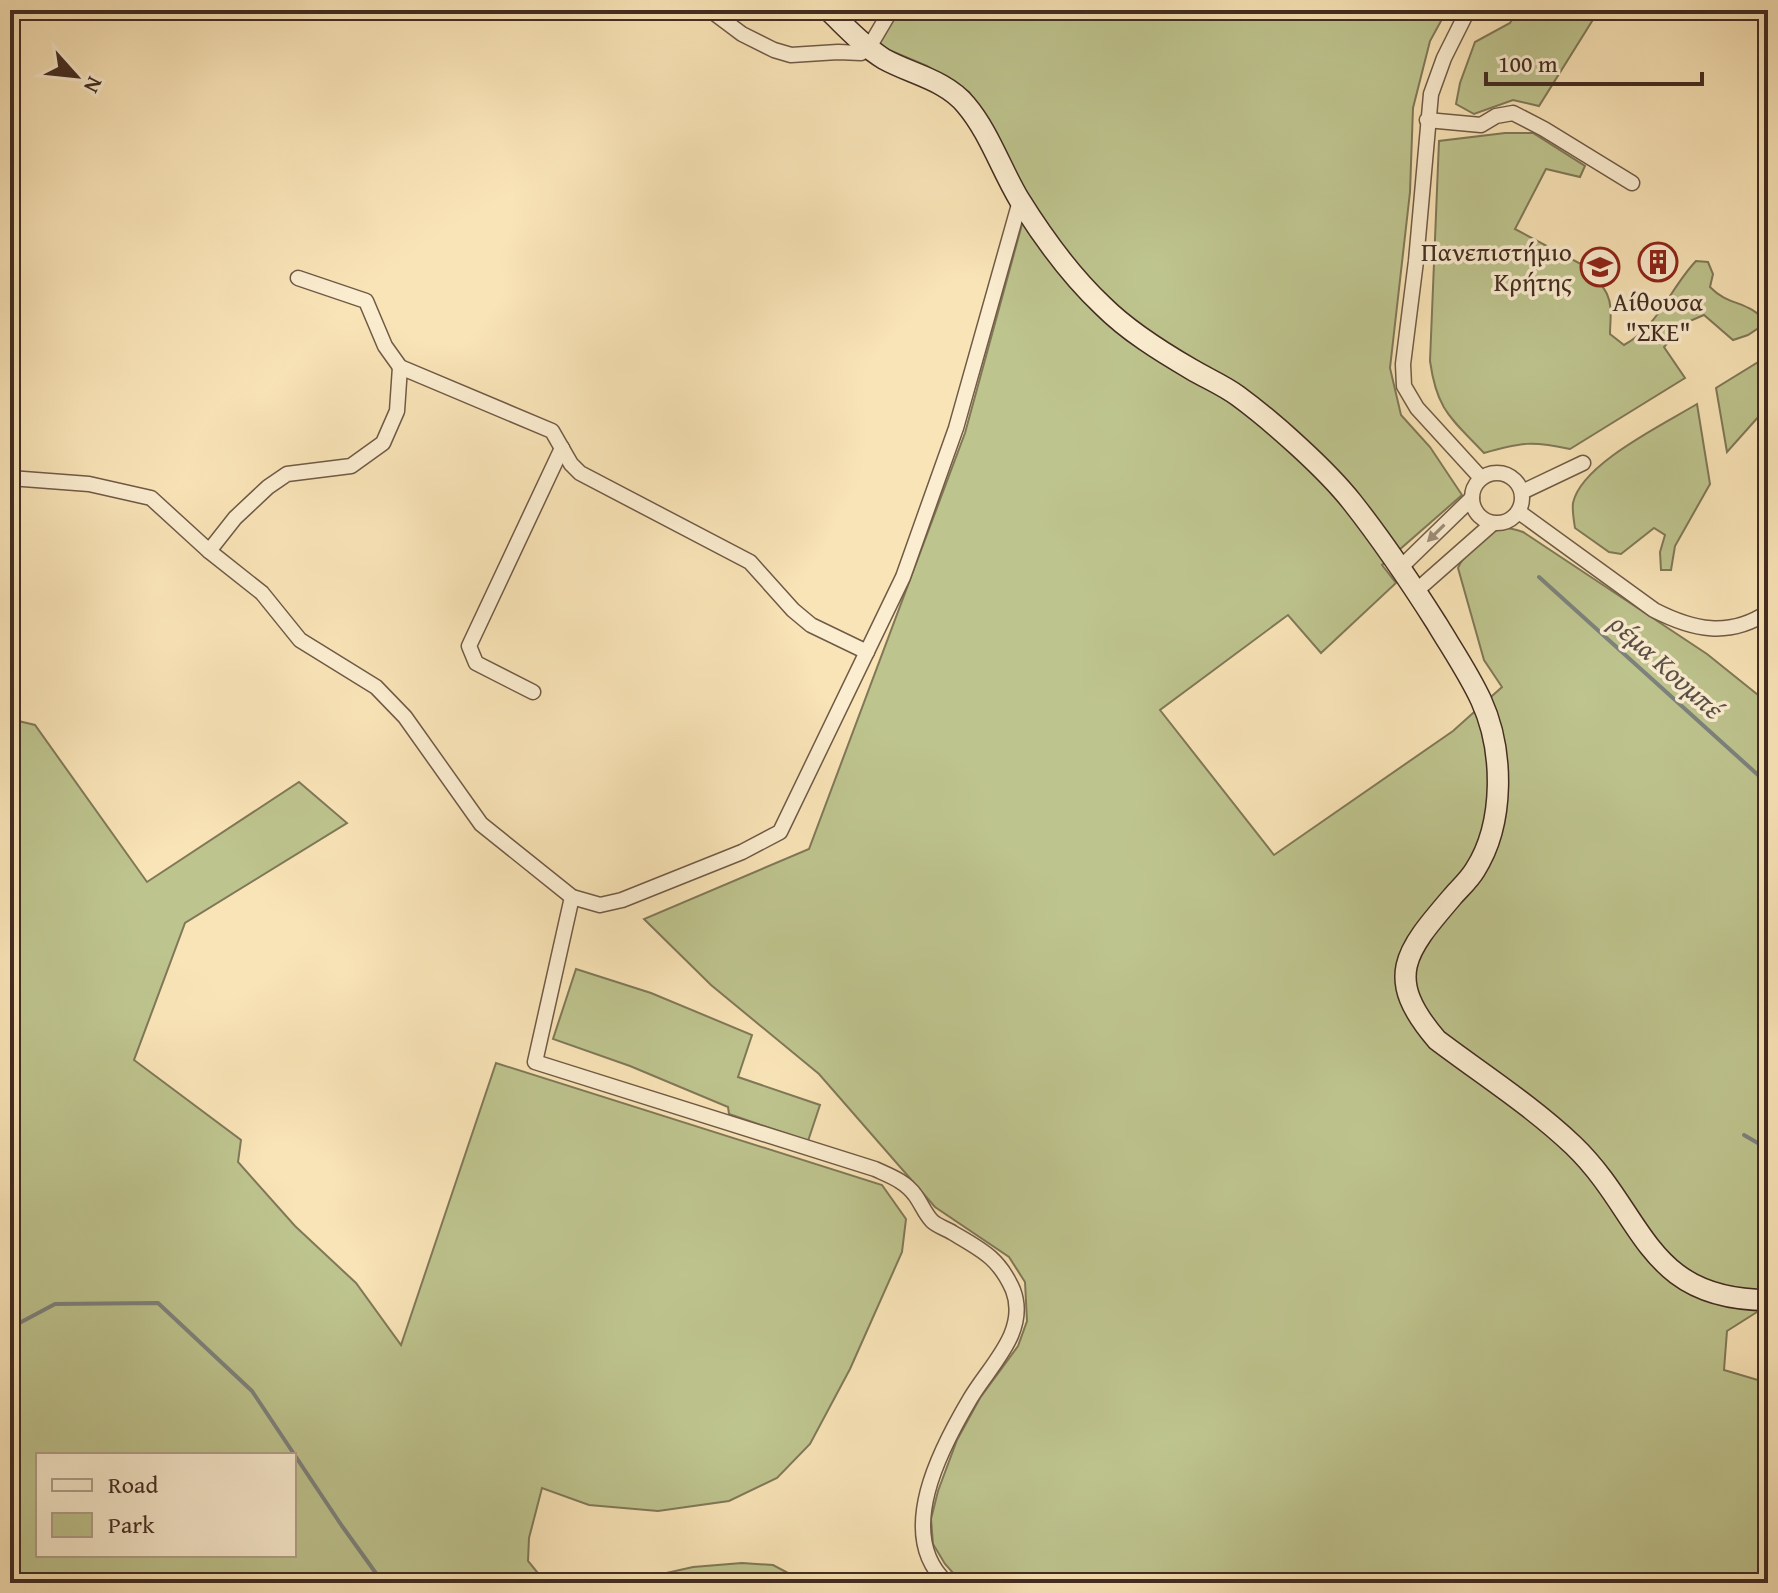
<svg xmlns="http://www.w3.org/2000/svg" width="1778" height="1593" viewBox="0 0 1778 1593" font-family="'Gentium Book Plus',serif">
	<style>
		.green { fill: #bec48e; stroke: #807858; stroke-width: 2; fill-rule: evenodd }
		.lines { fill: none; stroke-linecap: round; stroke-linejoin: round }
		.stream { stroke: #7d827d; stroke-width: 4 }
		.street-casing { stroke: #705a46; stroke-width: 17 }
		.secondary-casing { stroke: #422c21; stroke-width: 23 }
		.street { stroke: #fbedd0; stroke-width: 14 }
		.secondary { stroke: #fbedd0; stroke-width: 20 }
		.oneway { fill: #9e8c78 }
		.labels { text-anchor: middle; stroke-width: 7; stroke-linejoin: round; paint-order: stroke }
		.poi-label { font-size: 26px; fill: #422c21; stroke: #fbedd0; text-anchor: end }
		.water-label { font-size: 28px; font-style: italic; fill: #5a5048; stroke: #fbedd0 }
	</style>
	<rect width="100%" height="100%" fill="#f9e4b7"/>
	<filter id="stains"><feTurbulence type="fractalNoise" baseFrequency=".0025" numOctaves="4"/><feColorMatrix values="0 0 0 0 .2 0 0 0 0 .09 0 0 0 0 .02 0 0 0 .5 -.17"/></filter>
	<radialGradient id="worn" r=".72"><stop offset=".6" stop-color="#630" stop-opacity="0"/><stop offset="1" stop-color="#630" stop-opacity=".3"/></radialGradient>
	<g class="green">
		<path d="M895 10H1447L1430 41 1413 108 1410 192 1390 368 1401 415 1430 447 1462 495 1382 565 1396 583 1321 653 1288 615 1160 710 1274 855 1453 731 1502 687 1484 660 1458 568C1462 558 1468 553 1475 546 1492 529 1498 523 1523 532L1707 654 1768 703V1305L1727 1331 1724 1370 1768 1383V1583H962L945 1564 933 1544 931 1519 938 1491 957 1440 980 1398 1018 1346 1027 1321 1025 1282 1009 1257 935 1207 819 1074 711 985 644 919 809 849 965 433 1021 228 1027 196 986 119 969 92 927 66 889 50 878 42Z"/>
		<polygon points="1518,10 1599,10 1539,106 1513,100 1474,114 1456,104 1460,83 1475,42 1510,23"/>
		<path d="M1505 133H1533L1585 166 1580 177 1546 169 1515 229 1594 271C1596 281 1603 285 1607 294 1613 307 1610 320 1610 334L1624 345C1659 326 1670 288 1696 261L1708 262 1713 274 1710 287C1729 307 1750 300 1766 323L1748 335 1733 340 1704 315 1685 323 1664 347 1685 378 1570 449C1533 441 1521 442 1484 453 1451 418 1437 411 1430 361L1439 141Z"/>
		<polygon points="1768,356 1768,406 1727,452 1716,388"/>
		<path d="M1697 404 1710 484 1675 546 1671 570H1661L1660 552 1665 535 1654 528 1621 554 1609 552 1575 528C1574 521 1572 511 1573 503 1581 464 1664 424 1697 404Z"/>
		<path d="M10 719 35 725 147 882 299 782 347 823 185 923 134 1060 241 1140 238 1162 295 1226 356 1283 401 1345 496 1063 882 1185 906 1219 902 1252 850 1369 810 1444 777 1478 729 1501 658 1511 589 1505 542 1488 529 1538 528 1561 546 1583H10ZM38 1455H294V1555H38Z"/>
		<polygon points="576,969 651,993 752,1035 738,1077 820,1105 808,1141 729,1114 728,1107 630,1066 553,1039"/>
		<polygon points="742,1563 773,1565 807,1583 622,1583 693,1567"/>
	</g>
	<g class="lines">
		<g class="stream">
			<polyline points="1539,577 1768,784"/>
			<polyline points="1744,1135 1768,1149"/>
			<polyline points="10,1328 55,1304 158,1303 252,1391 342,1526 383,1583"/>
		</g>
		<defs>
			<g id="street">
				<polyline points="710,10 742,34 774,50 791,55 838,52 861,53 868,49 891,10"/>
				<polyline points="1468,10 1444,58 1431,94 1416,261 1403,364 1404,386 1417,408 1481,478"/>
				<polyline points="1427,120 1481,125 1496,116 1513,113 1544,129 1632,183"/>
				<polyline points="298,278 366,301 385,346 400,367 552,431 571,464 580,473 750,562 793,610 811,625 867,652"/>
				<polyline points="400,367 397,411 383,443 351,466 287,474 268,487 235,518 209,551 262,593 300,640 376,687 405,717 481,824 572,897 600,905 622,900 742,852 780,832 903,577 956,428 1020,201"/>
				<circle cx="1497" cy="498" r="25"/>
				<polyline points="10,478 89,484 151,498 209,551"/>
				<polyline points="1522,492 1583,463"/>
				<path d="M1519 512 1654 610C1693 630 1729 638 1768 612"/>
				<polyline points="1399,569 1472,498"/>
				<polyline points="1416,591 1492,524"/>
				<polyline points="533,692 476,663 469,646 562,448"/>
				<path d="M572 897 535 1062 875 1169C890 1176 905 1181 915 1195 921 1203 925 1214 932 1221 937 1226 947 1229 953 1233 982 1250 999 1258 1013 1290 1029 1332 989 1366 970 1399 941 1448 894 1535 947 1583"/>
			</g>
			<path id="secondary" d="M828 10C846 27 863 46 884 59 911 74 946 80 966 105 989 132 1001 169 1019 199 1042 236 1071 276 1103 306 1128 331 1160 351 1191 369 1206 378 1223 385 1238 396 1272 421 1326 469 1352 502 1382 540 1411 583 1437 624 1452 649 1469 674 1481 700 1504 750 1505 823 1475 870 1469 880 1460 888 1453 896 1405 952 1383 977 1437 1040 1482 1074 1532 1106 1573 1145 1645 1214 1644 1300 1768 1300"/>
		</defs>
		<use href="#street" class="street-casing"/>
		<use href="#secondary" class="secondary-casing"/>
		<use href="#street" class="street"/>
		<use href="#secondary" class="secondary"/>
	</g>
	<defs><path id="oneway-solid" d="M-6-.8H1V-3.2L6.5 0L1 3.2V.8H-6Z" transform="scale(2)"/></defs>
	<use class="oneway" href="#oneway-solid" transform="translate(1436 533) rotate(135)"/>
	<defs>
		<symbol id="building-ring" viewBox="-11 -11 22 22"><circle r="9.5" fill="#fbedd0" stroke="#8f2418" stroke-width="1.5"/><path d="M-4-6H4V6H1V3H-1V6H-4ZM-2.5-4.3h1.7v1.8h-1.7ZM.8-4.3h1.7v1.8H.8ZM-2.5-1h1.7V.8h-1.7ZM.8-1h1.7V.8H.8Z" fill="#8f2418"/></symbol>
		<symbol id="university-ring" viewBox="-11 -11 22 22"><circle r="9.5" fill="#fbedd0" stroke="#8f2418" stroke-width="1.5"/><path d="M0-5L7-2L0 1L-7-2ZM-4 1L0 2.5L4 1V4Q0 6-4 4Z" fill="#8f2418"/></symbol>
	</defs>
	<g fill-rule="evenodd">
		<use href="#building-ring" x="1636" y="240" width="44" height="44"/>
		<use href="#university-ring" x="1578" y="245" width="44" height="44"/>
	</g>
	<g class="labels">
		<g class="poi-label">
			<text x="1572" y="261">Πανεπιστήμιο<tspan x="1572" dy="30">Κρήτης</tspan></text>
			<text x="1658" y="311" text-anchor="middle">Αίθουσα<tspan x="1658" dy="30">"ΣΚΕ"</tspan></text>
		</g>
		<g class="water-label">
			<text transform="translate(1667 666) rotate(42)" y="10">ρέμα Κουμπέ</text>
		</g>
	</g>
	<rect width="1778" height="1593" fill="none" stroke="#f9e4b7" stroke-width="40"/>
	<rect x="12" y="12" width="1754" height="1569" fill="none" stroke="#422c21" stroke-width="4"/>
	<rect x="20" y="20" width="1738" height="1553" fill="none" stroke="#422c21" stroke-width="2"/>
	<rect x="36" y="1453" width="260" height="104" fill="#fbedd0" stroke="#b1a08a" stroke-width="2"/>
	<rect x="52" y="1479" width="40" height="12" fill="#fbedd0" stroke="#b1a08a" stroke-width="2"/>
	<text x="108" y="1493" font-size="24" fill="#422c21">Road</text>
	<rect x="52" y="1513" width="40" height="24" fill="#bec48e" stroke="#b1a08a" stroke-width="2"/>
	<text x="108" y="1533" font-size="24" fill="#422c21">Park</text>
	<g transform="translate(76 76) rotate(117)" stroke="#fbedd0" stroke-width="6" paint-order="stroke">
	<path d="M0-6L14 30L0 20L-14 30Z" fill="#422c21"/>
	<text y="-12" font-size="22" font-weight="bold" text-anchor="middle" fill="#422c21">N</text>
	</g>
	<path d="M1486 72v12h216v-12" fill="none" stroke="#422c21" stroke-width="4"/>
	<text x="1498" y="72" font-size="24" fill="#422c21" stroke="#fbedd0" stroke-width="6" paint-order="stroke">100 m</text>
	<rect width="100%" height="100%" filter="url(#stains)"/>
	<rect width="100%" height="100%" fill="url(#worn)"/>
</svg>
